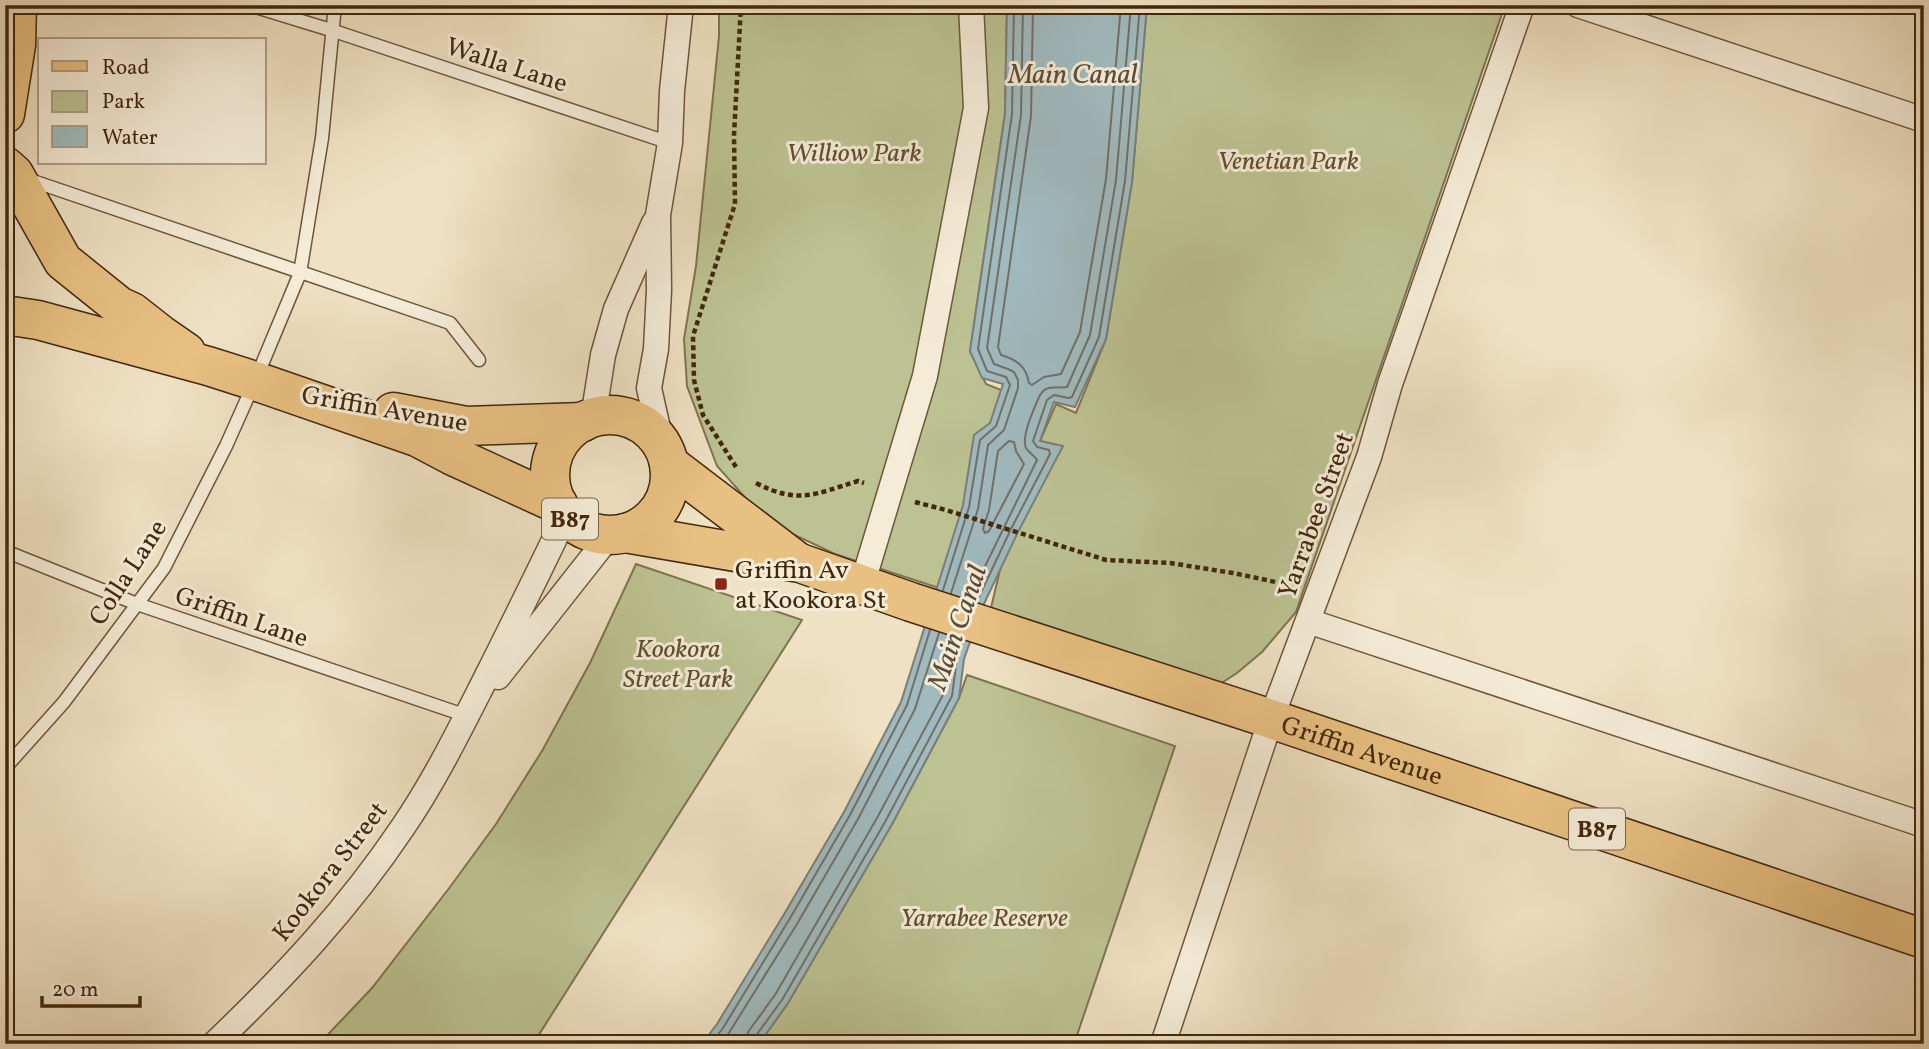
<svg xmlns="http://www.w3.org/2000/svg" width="1929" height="1049" viewBox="0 0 1929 1049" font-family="Vollkorn,serif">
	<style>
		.green { fill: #bcc292; stroke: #80744f; stroke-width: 2 }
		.water { fill: #a0babf; stroke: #7b7f77; stroke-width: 2 }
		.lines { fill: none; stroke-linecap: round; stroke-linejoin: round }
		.shore { stroke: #727066; stroke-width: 2 }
		.lane-casing { stroke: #6e563a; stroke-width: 15 }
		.street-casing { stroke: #6e563a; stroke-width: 27 }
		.primary-casing { stroke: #43270c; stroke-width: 41 }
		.path { stroke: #43270c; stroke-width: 4.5; stroke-dasharray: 5 3.5; stroke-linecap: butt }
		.lane { stroke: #f5ecd8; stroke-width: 12 }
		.street { stroke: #f5ecd8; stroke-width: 24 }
		.primary { stroke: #e8c082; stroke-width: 38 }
		.poi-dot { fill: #8f2418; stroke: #f5ecd8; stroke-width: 2.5 }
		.labels { text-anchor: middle; stroke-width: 6; stroke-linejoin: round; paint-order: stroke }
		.shield { fill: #f5ecd8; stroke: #786249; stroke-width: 2 }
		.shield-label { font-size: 24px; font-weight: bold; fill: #43270c }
		.street-label { font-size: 26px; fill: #43270c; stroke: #f5ecd8 }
		.park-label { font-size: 26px; font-style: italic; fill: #614e2e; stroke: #f5ecd8 }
		.poi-label { font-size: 26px; fill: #43270c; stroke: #f5ecd8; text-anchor: start }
		.water-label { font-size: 28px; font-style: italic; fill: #5a4c39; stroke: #f5ecd8 }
	</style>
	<rect width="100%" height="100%" fill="#efe1c3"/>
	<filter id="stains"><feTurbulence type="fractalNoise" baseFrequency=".00286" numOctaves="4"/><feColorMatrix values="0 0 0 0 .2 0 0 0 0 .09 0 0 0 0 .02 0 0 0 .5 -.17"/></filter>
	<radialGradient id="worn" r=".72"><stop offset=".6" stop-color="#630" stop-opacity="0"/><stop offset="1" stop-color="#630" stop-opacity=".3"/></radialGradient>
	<g class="green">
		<polygon points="719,5 1007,5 1005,114 970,351 986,384 1006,392 969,507 939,588 835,554 767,522 717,466 687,386 684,339 696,266 719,36"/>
		<polygon points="1147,5 1505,5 1296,612 1262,652 1237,673 1220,684 990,612 1012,519 1062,447 1040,441 1056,404 1076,413 1106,339 1132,182"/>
		<polygon points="636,564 802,620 533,1044 319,1044 372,988 450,887 496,824 542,751 590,663"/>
		<polygon points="967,675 1175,746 1074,1044 759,1044 788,1003 891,826 959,698"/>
	</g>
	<polygon class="water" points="1007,5 1147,5 1132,182 1106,339 1075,407 1054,402 1040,441 1063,446 1018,532 982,608 964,659 959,698 891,826 788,1003 759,1044 702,1044 717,1024 783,916 844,812 901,702 963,505 974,435 990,423 1003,384 982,378 970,351 1005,114"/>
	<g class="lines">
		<g class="shore">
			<path d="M1033 5 1031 116 998 347 1001 355C1017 360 1026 366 1029 383L1032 385 1044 377 1061 374 1080 332 1106 179 1121 5"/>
			<polygon points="1009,441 1014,442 1016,451 1024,464 989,531 985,533 983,529 989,510 998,451"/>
			<polyline points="943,590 969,507 980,440 996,426 1010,385 1006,377 987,371 978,349 1012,114 1014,5"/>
			<polyline points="951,593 978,509 988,445 1004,430 1018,388 1018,380 1014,372 1008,369 994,364 987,348 1021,115 1023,5"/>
			<path d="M969 599 1037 460C1035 456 1029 453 1026 448 1021 436 1034 409 1039 397 1046 383 1055 389 1067 387L1090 335 1116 180 1131 5"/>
			<polyline points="977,601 1011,529 1050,454 1049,450 1037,447 1033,441 1047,400 1054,395 1069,398 1072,397 1099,337 1125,181 1140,5"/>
			<polyline points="711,1044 723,1028 789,920 850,815 907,705 930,630"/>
			<polyline points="722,1044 797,924 858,819 915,709 939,633"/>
			<polyline points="745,1044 748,1032 775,995 877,818 944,693 948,656 954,638"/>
			<polyline points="754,1044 755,1037 782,1000 885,822 952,696 957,658 963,641"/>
		</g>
		<defs>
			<g id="lane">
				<polyline points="249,5 334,31 670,143"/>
				<polyline points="27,179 450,323 479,360"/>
				<polyline points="5,551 137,604 467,716"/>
				<polyline points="5,768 64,702 164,568 226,446 255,381 300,273 322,138 335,5"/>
			</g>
			<g id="street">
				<polyline points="1578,5 1924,120"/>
				<polyline points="593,418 603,355 616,309 654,223"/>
				<polyline points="661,442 649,388 656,349 659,290 658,215 670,143 672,91 681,5"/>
				<polyline points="862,585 925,376 976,108 971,5"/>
				<polyline points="1308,621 1924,825"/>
				<polyline points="498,677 610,535"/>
				<path d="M214 1044C285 976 348 909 403 827 435 780 460 729 486 678 513 624 540 570 566 515"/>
				<polyline points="1163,1044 1271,719 1369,457 1390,384 1522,5"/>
			</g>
			<g id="primary">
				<polyline points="5,114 16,45 17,5"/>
				<polyline points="5,166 14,174 63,261 119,306 132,312 160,334 186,352"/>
				<polyline points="5,315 38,320 208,366 255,381 417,437 451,455 558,504"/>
				<polyline points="393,412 466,426 583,422"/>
				<circle cx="610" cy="475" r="60"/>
				<polyline points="669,464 795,560"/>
				<path id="s1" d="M625 533 800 563 911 602 1271 719 1924 939"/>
			</g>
		</defs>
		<use href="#lane" class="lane-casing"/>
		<use href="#street" class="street-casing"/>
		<use href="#primary" class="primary-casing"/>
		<g class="path">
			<polyline points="736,467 703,415 694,380 693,336 735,204 734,135 741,5"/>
			<path d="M756 483C799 505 815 494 858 481L864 483"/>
			<polyline points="915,502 946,510 1106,560 1170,563 1233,573 1290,585"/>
		</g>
		<use href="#lane" class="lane"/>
		<use href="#street" class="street"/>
		<use href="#primary" class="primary"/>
	</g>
	<rect class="poi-dot" x="714" y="577" width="14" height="14" rx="3.5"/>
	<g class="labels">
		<g class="shield">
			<rect x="542" y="498.5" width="56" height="41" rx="5"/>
			<rect x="1569" y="808.5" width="56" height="41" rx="5"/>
		</g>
		<g class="shield-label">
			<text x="570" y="527">B87</text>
			<text x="1597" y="837">B87</text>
		</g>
		<g class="street-label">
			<text transform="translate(507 64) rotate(18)" y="9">Walla Lane</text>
			<text transform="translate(385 408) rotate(10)" y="9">Griffin Avenue</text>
			<text transform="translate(1315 515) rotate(-70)" y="9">Yarrabee Street</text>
			<text transform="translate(127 572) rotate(-57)" y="9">Colla Lane</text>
			<text transform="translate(242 616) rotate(19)" y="9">Griffin Lane</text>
			<text dy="9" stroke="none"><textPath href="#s1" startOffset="770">Griffin Avenue</textPath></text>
			<text transform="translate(329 871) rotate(-52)" y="9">Kookora Street</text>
		</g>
		<g class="park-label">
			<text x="854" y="161">Williow Park</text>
			<text x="1288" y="169">Venetian Park</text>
			<text x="678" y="657">Kookora<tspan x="678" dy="30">Street Park</tspan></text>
			<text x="984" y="926">Yarrabee Reserve</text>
		</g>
		<g class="poi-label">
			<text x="735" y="578">Griffin Av<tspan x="735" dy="30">at Kookora St</tspan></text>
		</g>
		<g class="water-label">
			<text x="1073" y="83">Main Canal</text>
			<text transform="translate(956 627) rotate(-71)" y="10">Main Canal</text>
		</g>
	</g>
	<rect width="1929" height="1049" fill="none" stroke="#efe1c3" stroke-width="28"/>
	<rect x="7" y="7" width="1915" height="1035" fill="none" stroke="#43270c" stroke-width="3.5"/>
	<rect x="14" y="14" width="1901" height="1021" fill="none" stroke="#43270c" stroke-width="2"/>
	<rect x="38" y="38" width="228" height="126" fill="#f5ecd8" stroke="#ae9d86" stroke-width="2"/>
	<rect x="52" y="61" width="35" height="10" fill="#e8c082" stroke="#ae9d86" stroke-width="2"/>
	<text x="102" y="74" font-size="21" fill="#43270c">Road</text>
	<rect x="52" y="91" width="35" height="21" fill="#bcc292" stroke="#ae9d86" stroke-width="2"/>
	<text x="102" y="108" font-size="21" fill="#43270c">Park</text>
	<rect x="52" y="126" width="35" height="21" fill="#a0babf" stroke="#ae9d86" stroke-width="2"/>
	<text x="102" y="144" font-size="21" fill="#43270c">Water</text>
	<path d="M42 996v10h98v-10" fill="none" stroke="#43270c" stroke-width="3.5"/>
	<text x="52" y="996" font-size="21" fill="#43270c" stroke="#f5ecd8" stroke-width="5" paint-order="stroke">20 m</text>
	<rect width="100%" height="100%" filter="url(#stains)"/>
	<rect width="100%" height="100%" fill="url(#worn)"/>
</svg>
